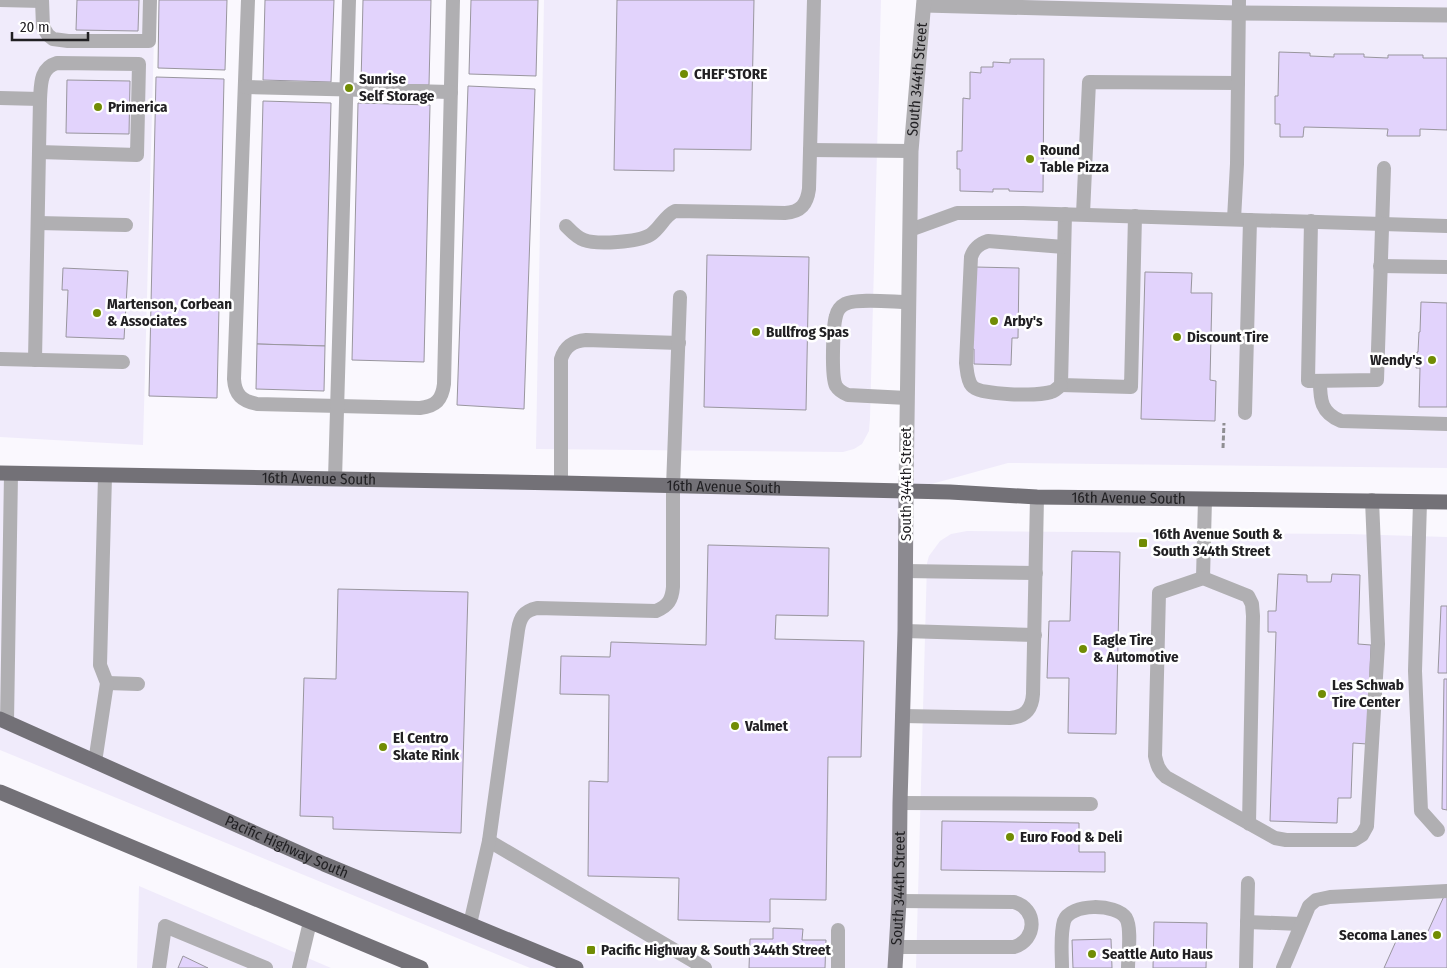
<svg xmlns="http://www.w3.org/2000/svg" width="1447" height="968" viewBox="0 0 1447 968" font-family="'Fira Sans Condensed',sans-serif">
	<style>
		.built { fill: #f0ebfb }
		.building { fill: #e2d3fc; stroke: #99969e }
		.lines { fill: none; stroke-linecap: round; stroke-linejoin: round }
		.path { stroke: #8f8e92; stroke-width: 3; stroke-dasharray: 5 2.5; stroke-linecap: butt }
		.lane { stroke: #b0afb2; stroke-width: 14 }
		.street { stroke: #b0afb2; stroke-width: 15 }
		.secondary { stroke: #8c8a90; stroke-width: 15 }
		.primary { stroke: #737177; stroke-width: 15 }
		.poi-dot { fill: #718c04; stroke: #fff; stroke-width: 2 }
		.labels { text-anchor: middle; stroke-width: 5; stroke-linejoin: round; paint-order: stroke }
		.poi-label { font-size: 15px; font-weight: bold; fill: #212023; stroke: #fff; text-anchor: start }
		.street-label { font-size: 15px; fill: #212023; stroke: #fff }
	</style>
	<rect width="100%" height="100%" fill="#faf8fe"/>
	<g class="built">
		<polygon points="0,0 155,0 143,445 0,437"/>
		<polygon points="544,0 881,0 870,418 869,431 862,444 854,449 843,452 536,449"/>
		<polygon points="924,0 1447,0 1447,468 1008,463 906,491 895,968 530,968 0,750 0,473 906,491 907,302 917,253 911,151"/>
		<polygon points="967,531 1349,534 1447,537 1447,968 916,968 927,563 929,556 940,541 951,534"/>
		<polygon points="139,886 331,968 137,968"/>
	</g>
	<g class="building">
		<polygon points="77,0 139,0 138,31 76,30"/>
		<polygon points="159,0 227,0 225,70 158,68"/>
		<polygon points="265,0 334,0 331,82 263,80"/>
		<polygon points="363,0 431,0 429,85 361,84"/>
		<polygon points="471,0 538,0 536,76 469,74"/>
		<polygon points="617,0 754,0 751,150 674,149 674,171 614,170"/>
		<polygon points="1279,52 1310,53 1310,56 1334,57 1334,54 1364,54 1364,57 1388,58 1388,55 1423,55 1423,58 1447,58 1447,130 1420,129 1420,136 1387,136 1388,129 1304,127 1303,137 1280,137 1280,124 1275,124 1275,96 1278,96"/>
		<polygon points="1010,59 1044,59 1043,192 1009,191 1009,189 993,189 993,192 960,191 960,169 957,169 957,151 962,151 963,98 970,99 970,72 981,73 981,67 993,67 993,62 1010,63"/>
		<polygon points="156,77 224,79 217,398 149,396"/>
		<polygon points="67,80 130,81 129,134 66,133"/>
		<polygon points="468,86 535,89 524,409 457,405"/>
		<polygon points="263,101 331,103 325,346 257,344"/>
		<polygon points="358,103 430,105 424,362 352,360"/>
		<polygon points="707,255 809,257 806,410 704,407"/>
		<polygon points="975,267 1019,268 1018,338 1012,338 1011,365 974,364 974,349 969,349"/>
		<polygon points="63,268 128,271 124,339 66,337 68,290 62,290"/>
		<polygon points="1145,272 1192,273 1191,293 1212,293 1210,380 1216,381 1215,421 1141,419"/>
		<polygon points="1421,302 1447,303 1447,407 1419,407 1420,368 1416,368 1417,352 1418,352 1419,332 1420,332"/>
		<polygon points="257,344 325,346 324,391 256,389"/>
		<polygon points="708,545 829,548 828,616 776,615 775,639 864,641 861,757 828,757 826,900 770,899 770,922 678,920 679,878 588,876 589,781 608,782 609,695 560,694 561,656 610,657 611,642 706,645"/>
		<polygon points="1072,551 1120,552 1116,734 1068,733 1069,678 1047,678 1049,621 1070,621"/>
		<polygon points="1278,574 1307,575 1307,582 1331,582 1332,574 1360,575 1358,644 1371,645 1367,744 1353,743 1351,798 1338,798 1337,823 1270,821 1276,632 1268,632 1268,611 1276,611"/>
		<polygon points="338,589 468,592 461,833 333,829 333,817 300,816 304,678 336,679"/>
		<polygon points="1441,606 1447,606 1447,673 1438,673"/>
		<polygon points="1444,679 1447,679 1447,810 1442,809"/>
		<polygon points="942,821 1079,823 1079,852 1105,852 1105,872 941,870"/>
		<polygon points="1445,894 1447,895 1447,968 1384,968 1401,930 1424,940"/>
		<polygon points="1154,922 1207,923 1206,968 1153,968"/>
		<polygon points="773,928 803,929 802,940 826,940 825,968 749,968 750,939 773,939"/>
		<polygon points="1111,939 1112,968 1073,968 1072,940"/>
		<polygon points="183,956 208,968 178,968"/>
	</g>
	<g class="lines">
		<polyline class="path" points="1223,448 1224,423"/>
		<g class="lane">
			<polyline points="0,0 42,1"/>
			<polyline points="42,0 43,27 48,35 53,39 68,41 149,41 150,0"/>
			<path d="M248 0 234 379C235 395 242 401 257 404L420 408C436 406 442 400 444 384L453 0"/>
			<polyline points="245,87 451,92"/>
			<polyline points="0,98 40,99"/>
			<polyline points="810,150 911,151"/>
			<polyline points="1065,214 1061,385 1131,387 1135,216"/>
			<polyline points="1083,214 1089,82 1238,83"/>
			<polyline points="1234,219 1237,164 1239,0"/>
			<polyline points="1311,221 1308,381 1377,380 1384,168"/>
			<polyline points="38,223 126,225"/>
			<path d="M566 226C571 231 577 238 584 240 597 245 638 242 650 235 660 229 664 216 675 211L785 213C801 212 807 204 809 189L814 0"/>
			<polyline points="910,230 957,213 1023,213 1447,226"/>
			<polyline points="1380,266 1447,267"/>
			<polyline points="0,359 123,362"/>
			<path d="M35 360 40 99C41 84 40 68 57 63L139 64 137 155 39 152"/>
			<path d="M1320 381C1320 400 1321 413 1341 421L1447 424"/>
			<path d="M1061 385C1058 388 1055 391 1051 392 1039 396 980 396 972 386 967 380 967 370 966 363L971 257C974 248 979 244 988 241L1064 247"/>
			<path d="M907 398 848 395C843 393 839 391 836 386 831 377 833 326 836 316 837 311 841 306 845 304 856 298 894 302 907 302"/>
			<polyline points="1245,413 1250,220"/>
			<polyline points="335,479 349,0"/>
			<path d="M561 483V359C565 346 573 341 586 340L679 343"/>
			<polyline points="1420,502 1415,671 1421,811 1438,830"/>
			<polyline points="905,571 1036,573"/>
			<polyline points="1203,578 1205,499"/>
			<polyline points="905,631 1035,635"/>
			<polyline points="107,683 138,684"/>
			<path d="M902 716 1010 718C1025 717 1032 709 1033 694L1037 497"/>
			<polyline points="7,722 11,474"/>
			<polyline points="95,762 107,683 100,665 105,476"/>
			<polyline points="900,803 1091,804"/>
			<path d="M1249 824 1253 616 1252 604 1248 596 1203 578 1159 593 1155 756C1157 765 1159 771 1166 777L1275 838 1286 840H1354L1362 835 1367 826 1378 644 1372 500"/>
			<polyline points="489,841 705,968"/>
			<polyline points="1247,922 1300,924"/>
			<path d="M470 924 489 841 518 630C520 617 524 611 537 608L656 611C668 606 672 600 673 587V487L680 297"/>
			<path d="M897 947H1014C1037 940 1038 909 1014 902L899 901"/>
			<polyline points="159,968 165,926 266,968"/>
			<polyline points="299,968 310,922"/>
			<polyline points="838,968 838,930"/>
			<path d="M1062 968C1062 954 1060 935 1064 921 1070 903 1116 903 1126 918 1132 928 1128 956 1128 968"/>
			<polyline points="1246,968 1248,883"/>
			<polyline points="1283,968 1309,906 1316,900 1330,897 1447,891"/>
		</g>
		<g class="street">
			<polyline points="924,5 1238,13 1447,15"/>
			<path id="s1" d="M906 491 911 151 924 0"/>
		</g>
		<path class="secondary" id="s2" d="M895 968 899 901 900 803 905 631 906 491"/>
		<g class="primary">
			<path id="s3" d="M0 473 561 483 950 492 1037 497 1447 502"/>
			<path id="s4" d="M0 719 324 864 576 968"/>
			<polyline points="0,792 421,968"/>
		</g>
	</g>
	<g class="poi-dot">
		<circle cx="684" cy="74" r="5"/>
		<circle cx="349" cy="88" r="5"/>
		<circle cx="98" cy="107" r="5"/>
		<circle cx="1030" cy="159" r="5"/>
		<circle cx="97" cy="313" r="5"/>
		<circle cx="994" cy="321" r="5"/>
		<circle cx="756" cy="332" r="5"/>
		<circle cx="1177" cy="337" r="5"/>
		<circle cx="1432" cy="360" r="5"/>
		<rect x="1138" y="538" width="10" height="10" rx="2.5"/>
		<circle cx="1083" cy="649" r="5"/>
		<circle cx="1322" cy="694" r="5"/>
		<circle cx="735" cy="726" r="5"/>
		<circle cx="383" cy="747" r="5"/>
		<circle cx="1010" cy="837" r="5"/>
		<circle cx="1437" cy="935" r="5"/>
		<rect x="586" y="945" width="10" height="10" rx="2.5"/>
		<circle cx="1092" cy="954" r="5"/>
	</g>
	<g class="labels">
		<g class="poi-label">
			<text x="694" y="79">CHEF'STORE</text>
			<text x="359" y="84">Sunrise<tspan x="359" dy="17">Self Storage</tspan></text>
			<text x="108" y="112">Primerica</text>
			<text x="1040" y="155">Round<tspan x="1040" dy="17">Table Pizza</tspan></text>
			<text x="107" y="309">Martenson, Corbean<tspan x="107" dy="17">&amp; Associates</tspan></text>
			<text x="1004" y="326">Arby's</text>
			<text x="766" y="337">Bullfrog Spas</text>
			<text x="1187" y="342">Discount Tire</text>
			<text x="1422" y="365" text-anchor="end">Wendy's</text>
			<text x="1153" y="539">16th Avenue South &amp;<tspan x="1153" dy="17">South 344th Street</tspan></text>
			<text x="1093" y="645">Eagle Tire<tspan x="1093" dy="17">&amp; Automotive</tspan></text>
			<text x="1332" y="690">Les Schwab<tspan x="1332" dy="17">Tire Center</tspan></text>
			<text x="745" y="731">Valmet</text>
			<text x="393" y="743">El Centro<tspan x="393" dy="17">Skate Rink</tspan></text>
			<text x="1020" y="842">Euro Food &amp; Deli</text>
			<text x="1427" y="940" text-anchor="end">Secoma Lanes</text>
			<text x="601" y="955">Pacific Highway &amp; South 344th Street</text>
			<text x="1102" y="959">Seattle Auto Haus</text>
		</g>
		<g class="street-label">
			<text dy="5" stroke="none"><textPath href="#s1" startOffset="412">South 344th Street</textPath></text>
			<text dy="5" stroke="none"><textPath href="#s3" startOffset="319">16th Avenue South</textPath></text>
			<text transform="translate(906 484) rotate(-90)" y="5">South 344th Street</text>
			<text dy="5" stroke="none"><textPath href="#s3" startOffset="724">16th Avenue South</textPath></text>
			<text dy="5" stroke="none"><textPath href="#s3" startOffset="1129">16th Avenue South</textPath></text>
			<text dy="5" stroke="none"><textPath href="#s4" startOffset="314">Pacific Highway South</textPath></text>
			<text dy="5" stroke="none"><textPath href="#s2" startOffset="80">South 344th Street</textPath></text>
		</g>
	</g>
	<path d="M12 32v8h76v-8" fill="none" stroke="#212023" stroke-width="2.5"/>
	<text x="20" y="32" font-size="15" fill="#212023" stroke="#ffffff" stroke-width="4" paint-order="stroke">20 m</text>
</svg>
